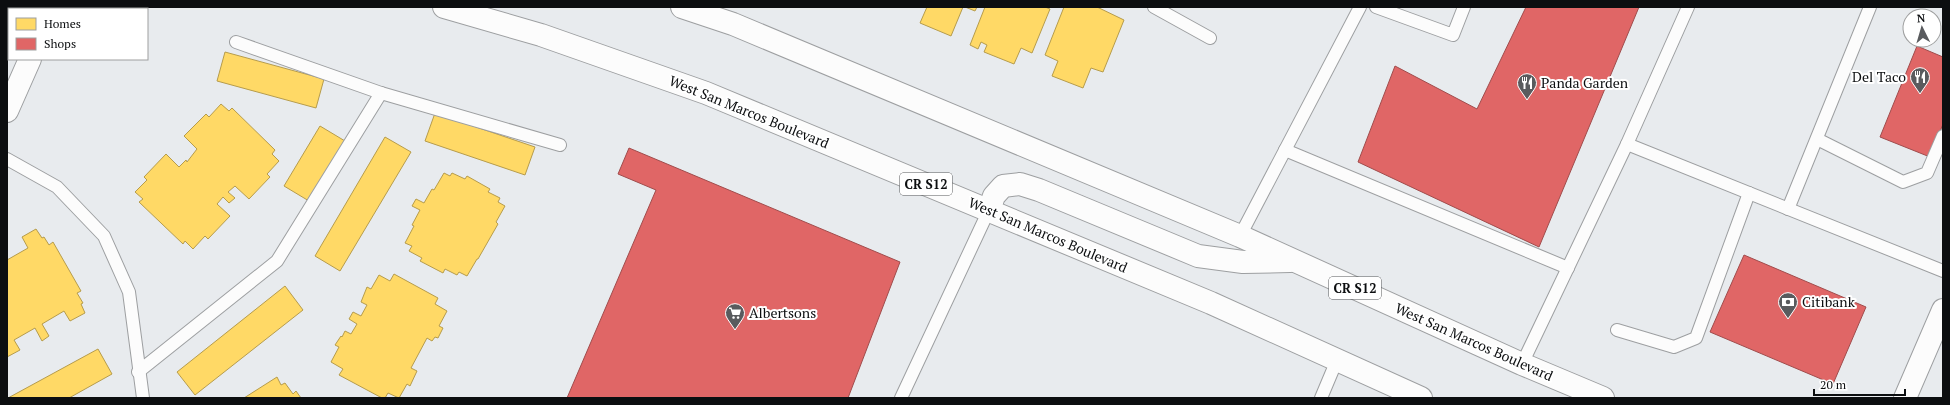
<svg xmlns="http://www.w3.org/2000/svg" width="1950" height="405" viewBox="0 0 1950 405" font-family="'PT Serif',serif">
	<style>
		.homes { fill: #ffd966; stroke: #b69c4c }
		.shops { fill: #e06666; stroke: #a04c4c }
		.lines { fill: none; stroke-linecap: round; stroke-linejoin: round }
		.service-casing { stroke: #9d9fa1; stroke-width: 14 }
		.tertiary-casing { stroke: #9d9fa1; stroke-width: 24 }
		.primary-casing { stroke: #9d9fa1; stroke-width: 24 }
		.service { stroke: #fcfcfc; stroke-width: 12 }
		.tertiary { stroke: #fcfcfc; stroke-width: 22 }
		.primary { stroke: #fcfcfc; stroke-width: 22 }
		.labels { text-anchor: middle; stroke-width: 4; stroke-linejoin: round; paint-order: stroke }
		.shield { fill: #fff; stroke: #555658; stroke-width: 1 }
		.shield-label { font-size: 13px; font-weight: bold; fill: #0c0e10 }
		.poi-label { font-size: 14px; fill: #0c0e10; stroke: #fff; text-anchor: start }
		.street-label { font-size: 14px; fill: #0c0e10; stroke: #fff }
	</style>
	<rect width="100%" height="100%" fill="#e8ebee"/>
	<g class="homes">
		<polygon points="927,7 963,7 951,36 920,23"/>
		<polygon points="965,7 977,7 975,11"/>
		<polygon points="985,7 1045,7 1050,9 1032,53 1021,48 1014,64 984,52 987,45 981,42 978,49 970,45"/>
		<polygon points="1064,7 1097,7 1124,20 1103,72 1091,68 1083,88 1052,76 1058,61 1045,55"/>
		<polygon points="225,52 324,79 316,108 217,81"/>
		<polygon points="221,104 229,111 232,108 275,150 272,154 279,161 267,174 270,177 249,199 235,186 228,192 235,198 229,203 223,197 217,204 230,216 208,239 205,236 193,249 185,241 183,244 139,202 143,199 135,192 147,180 144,177 166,154 179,167 186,160 187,162 197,149 184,136 206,114 209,117"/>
		<polygon points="435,113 535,147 525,175 425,141"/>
		<polygon points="320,126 345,141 309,201 284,186"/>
		<polygon points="385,137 411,152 340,271 315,256"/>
		<polygon points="444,173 450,176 452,173 465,179 467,176 490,189 488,192 500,198 498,202 505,206 496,222 498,224 478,259 477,259 467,276 459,272 457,275 445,269 443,273 420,261 422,258 409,251 412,246 405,243 414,226 412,225 420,210 412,206 416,199 424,203 432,189 434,190"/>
		<polygon points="36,229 42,238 44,237 49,245 53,242 81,291 77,293 83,303 81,304 85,313 70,321 64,311 42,324 49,336 42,341 35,328 14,340 20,350 7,357 7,260 28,248 22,237"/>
		<polygon points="394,274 438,298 435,304 447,311 439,326 443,328 438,338 435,337 432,341 427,338 411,368 417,371 410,386 407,384 399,398 388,393 385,398 382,398 339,375 343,369 331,362 339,347 335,345 341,336 342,337 345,331 351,334 357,324 349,319 353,312 361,316 367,305 361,302 367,287 371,289 379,275 390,281"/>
		<polygon points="285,286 303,310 195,395 177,372"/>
		<polygon points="98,349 112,374 69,398 8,398"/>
		<polygon points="277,377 281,385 285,383 293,394 296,391 301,398 244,398"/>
	</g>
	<g class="shops">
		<polygon points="1526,7 1639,7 1539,247 1358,162 1395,66 1477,109"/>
		<polygon points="1917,46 1943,57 1943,124 1930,157 1880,137"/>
		<polygon points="629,148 900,262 848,398 567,398 656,190 618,174"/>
		<polygon points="1744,255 1866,307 1833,384 1710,332"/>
	</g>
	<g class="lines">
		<defs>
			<g id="service">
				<polyline points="1154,7 1210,38"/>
				<polyline points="1376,7 1453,35 1464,7"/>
				<polyline points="381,93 560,145"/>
				<polyline points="1817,139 1903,182 1927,173 1943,136"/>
				<polyline points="1627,144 1688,7"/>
				<polyline points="1285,150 1568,268"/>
				<polyline points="7,159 57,187 104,236 129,292 143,398"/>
				<polyline points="1788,209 1870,7"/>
				<polyline points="1240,236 1360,7"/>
				<polyline points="1617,330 1674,347 1696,338 1749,193"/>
				<polyline points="1522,364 1627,144 1943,271"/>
				<polyline points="138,372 277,261 381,93 236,42"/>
				<polyline points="901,398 989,210"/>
				<polyline points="1321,398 1337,360"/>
			</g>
			<g id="tertiary">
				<polyline points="38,9 38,7"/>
				<polyline points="7,111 30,59"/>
			</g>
			<g id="primary">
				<polyline points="444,7 541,35 706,93 1211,303 1421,398"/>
				<polyline points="682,7 733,24 1240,236 1522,364 1603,398"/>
				<polyline points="989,210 994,196 1003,186 1020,184 1039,190 1198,256 1243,262 1290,261"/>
				<polyline points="1905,398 1943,310"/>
			</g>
		</defs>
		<use href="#service" class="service-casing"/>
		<use href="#tertiary" class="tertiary-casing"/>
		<use href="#primary" class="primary-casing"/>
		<use href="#service" class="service"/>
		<use href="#tertiary" class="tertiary"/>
		<use href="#primary" class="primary"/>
	</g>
	<defs>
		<symbol id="restaurant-pin" viewBox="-11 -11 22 30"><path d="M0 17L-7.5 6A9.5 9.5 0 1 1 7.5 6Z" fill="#595b5e" stroke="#fff"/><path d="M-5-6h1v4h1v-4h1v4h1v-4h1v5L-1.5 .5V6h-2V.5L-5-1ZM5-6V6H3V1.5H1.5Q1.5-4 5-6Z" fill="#fff"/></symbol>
		<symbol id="bank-pin" viewBox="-11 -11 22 30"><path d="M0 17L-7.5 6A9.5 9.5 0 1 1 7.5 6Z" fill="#595b5e" stroke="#fff"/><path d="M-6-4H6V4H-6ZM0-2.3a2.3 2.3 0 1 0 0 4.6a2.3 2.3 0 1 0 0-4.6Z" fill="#fff"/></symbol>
		<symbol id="supermarket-pin" viewBox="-11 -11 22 30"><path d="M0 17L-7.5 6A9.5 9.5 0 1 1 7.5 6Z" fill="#595b5e" stroke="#fff"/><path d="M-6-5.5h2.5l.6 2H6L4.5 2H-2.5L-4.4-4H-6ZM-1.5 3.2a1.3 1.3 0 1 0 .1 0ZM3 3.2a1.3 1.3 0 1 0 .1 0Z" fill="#fff"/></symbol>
	</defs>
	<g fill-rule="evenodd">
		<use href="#restaurant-pin" x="1909" y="66" width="22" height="30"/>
		<use href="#restaurant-pin" x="1516" y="72" width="22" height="30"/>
		<use href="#bank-pin" x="1777" y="291" width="22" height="30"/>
		<use href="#supermarket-pin" x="724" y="302" width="22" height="30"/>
	</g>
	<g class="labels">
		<g class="shield">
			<rect x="900" y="173" width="52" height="22" rx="3"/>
			<rect x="1329" y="277" width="52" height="22" rx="3"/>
		</g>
		<g class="shield-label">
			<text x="926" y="189">CR S12</text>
			<text x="1355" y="293">CR S12</text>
		</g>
		<g class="poi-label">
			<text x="1906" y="82" text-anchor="end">Del Taco</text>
			<text x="1541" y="88">Panda Garden</text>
			<text x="1802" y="307">Citibank</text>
			<text x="749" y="318">Albertsons</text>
		</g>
		<g class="street-label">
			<text transform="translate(749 112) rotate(22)" y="5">West San Marcos Boulevard</text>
			<text transform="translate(1048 235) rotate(23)" y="5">West San Marcos Boulevard</text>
			<text transform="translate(1474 342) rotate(24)" y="5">West San Marcos Boulevard</text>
		</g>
	</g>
	<rect width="1950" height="405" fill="none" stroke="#0c0e10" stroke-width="16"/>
	<rect x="8" y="8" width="140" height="52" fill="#ffffff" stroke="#9e9f9f"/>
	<rect x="16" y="18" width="20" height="12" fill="#ffd966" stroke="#9e9f9f"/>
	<text x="44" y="28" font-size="12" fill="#0c0e10">Homes</text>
	<rect x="16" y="38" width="20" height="12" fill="#e06666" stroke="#9e9f9f"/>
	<text x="44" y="48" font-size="12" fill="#0c0e10">Shops</text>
	<g transform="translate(1922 28) rotate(355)"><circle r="19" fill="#ffffff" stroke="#9e9f9f"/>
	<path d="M0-3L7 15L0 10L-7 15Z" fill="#595b5e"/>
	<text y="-6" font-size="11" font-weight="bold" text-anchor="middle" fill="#0c0e10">N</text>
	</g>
	<path d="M1814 389v6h91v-6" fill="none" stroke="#0c0e10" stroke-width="2"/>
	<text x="1820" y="389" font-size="12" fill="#0c0e10" stroke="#ffffff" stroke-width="3" paint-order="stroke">20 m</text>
</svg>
